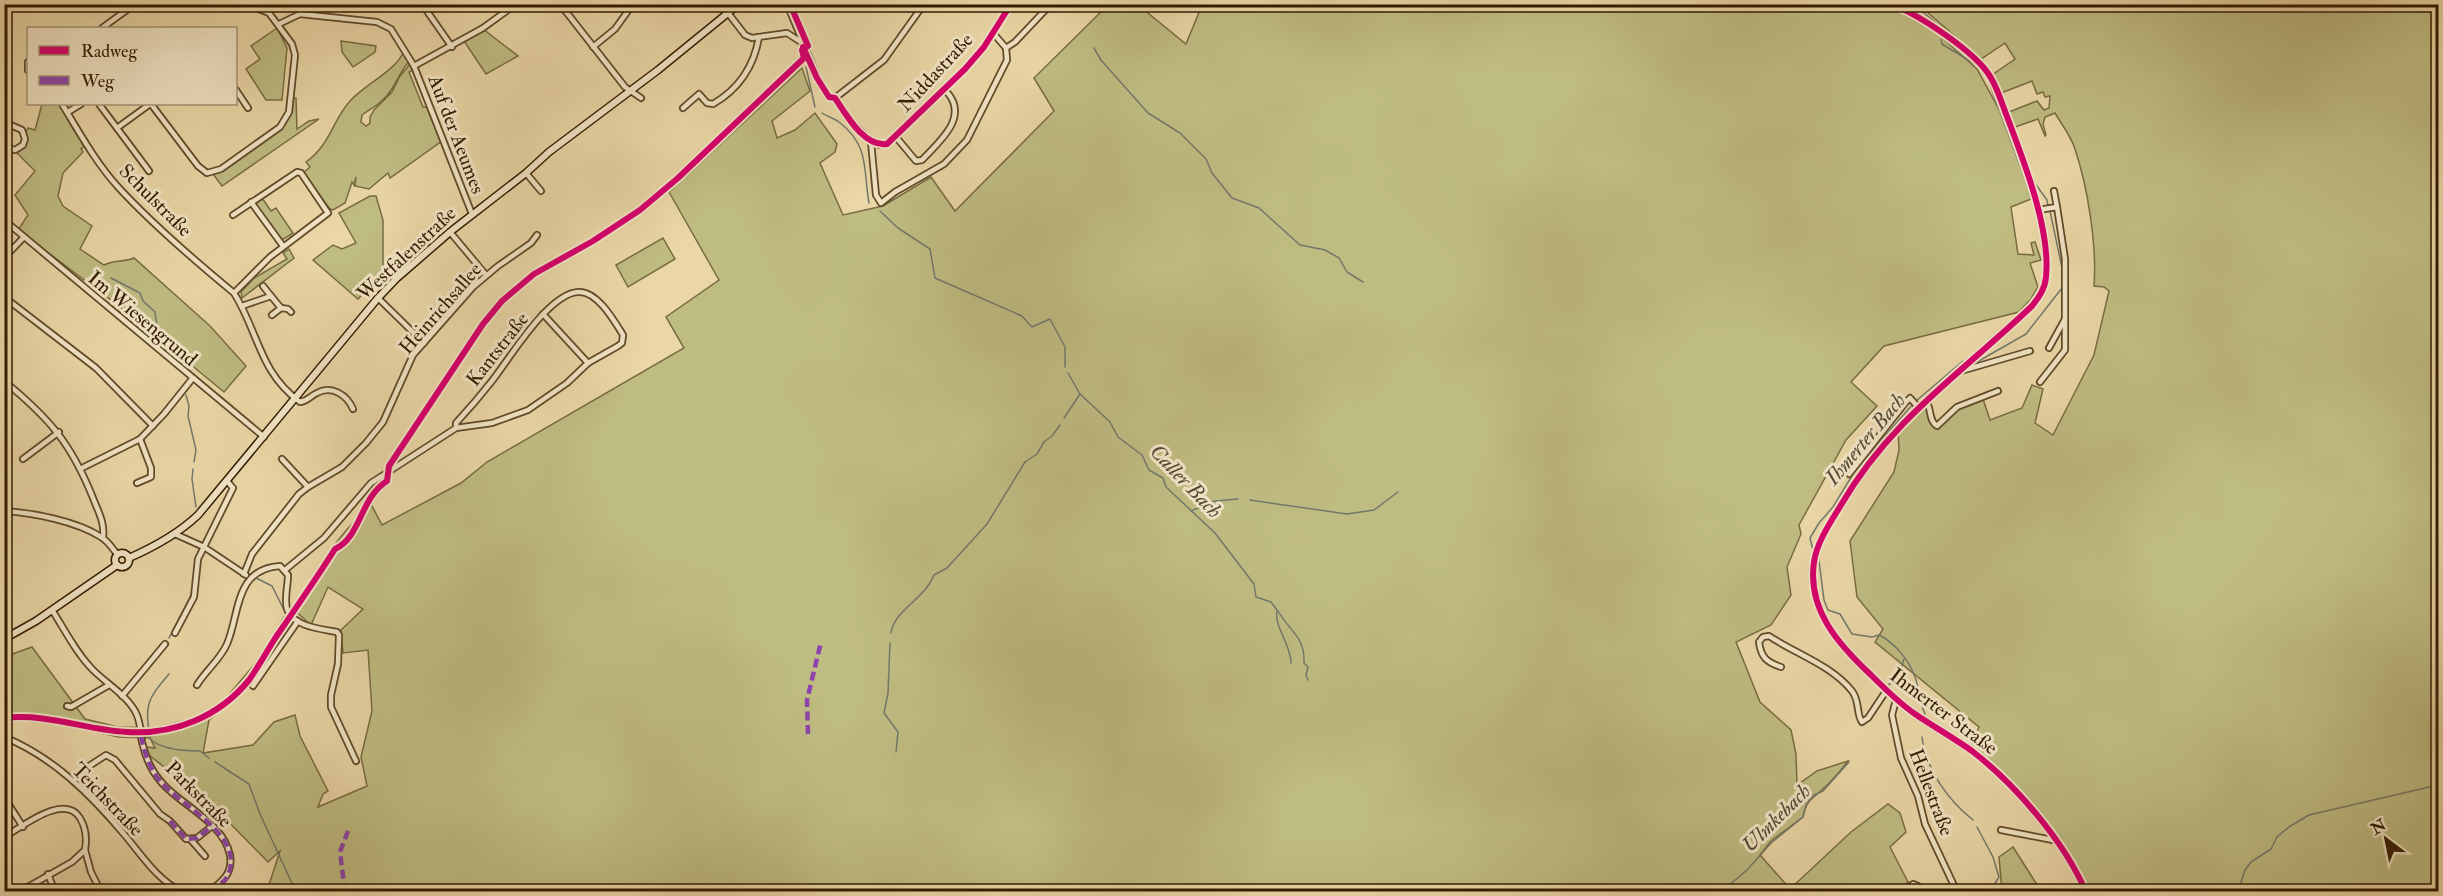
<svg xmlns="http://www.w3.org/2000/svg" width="2443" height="896" viewBox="0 0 2443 896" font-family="'IM FELL Double Pica',serif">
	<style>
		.green { fill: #bfbc82; stroke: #786c41; stroke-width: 1.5 }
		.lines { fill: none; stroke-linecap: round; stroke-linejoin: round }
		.stream { stroke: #73786c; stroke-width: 1.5 }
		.minor-casing { stroke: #604a2a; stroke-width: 8 }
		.secondary-casing { stroke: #321b00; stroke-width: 9 }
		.minor { stroke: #f1e4c5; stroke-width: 4.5 }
		.secondary { stroke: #f1e4c5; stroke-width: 6 }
		.quiet { stroke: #8e44ad; stroke-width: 4.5; stroke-dasharray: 9 4.5; stroke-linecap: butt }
		.cycleway-casing { stroke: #f1e4c5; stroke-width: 10 }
		.cycleway { stroke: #d6006c; stroke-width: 6 }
		.labels { text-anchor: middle; stroke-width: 6; stroke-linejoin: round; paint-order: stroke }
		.street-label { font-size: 20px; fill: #321b00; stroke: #f1e4c5 }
		.water-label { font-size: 21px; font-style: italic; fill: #524a36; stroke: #f1e4c5 }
	</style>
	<rect width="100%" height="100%" fill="#ead6a6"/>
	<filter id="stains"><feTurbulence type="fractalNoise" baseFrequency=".00333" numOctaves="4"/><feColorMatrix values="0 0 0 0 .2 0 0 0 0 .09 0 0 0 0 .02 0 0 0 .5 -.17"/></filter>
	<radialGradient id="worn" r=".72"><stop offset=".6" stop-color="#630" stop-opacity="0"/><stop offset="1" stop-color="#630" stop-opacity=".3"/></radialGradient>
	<g class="green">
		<path d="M1108 5H1138L1186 44 1202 5H1885L1894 8 1938 34 1977 69 2001 113 2019 159 2031 199 2011 207 2018 254 2034 255 2031 243 2035 242 2041 260 2030 263 2038 287 2031 299 2019 312 1884 346 1851 382 1877 406 1846 440 1799 525 1801 534 1787 567 1791 595 1771 625 1736 642 1760 702 1791 730 1796 754 1797 785 1817 771 1848 761C1841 770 1834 779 1825 787 1813 800 1807 797 1803 817L1771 841 1760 855 1790 889 1851 832 1888 804 1900 813 1906 832 1890 847 1908 882 1898 891H267L280 851 268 862 209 802 150 756 146 747 155 748 150 738 119 737 37 719 5 722 4 657 32 647 85 719 118 727 157 728 198 717 226 698 254 665 284 617 292 623 243 692 209 720 203 753 253 745 274 722 295 715 300 736 328 791 323 794 318 807 367 786 361 757 372 711 368 650 343 653 341 630 363 609 328 587 311 625 292 608C316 574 338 531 372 506L382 525 461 483 487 462 684 348 666 317 719 280 669 192 802 68 810 91 772 121 777 138 795 130 815 113 837 144 835 152 820 163 843 215 883 206 931 177 955 211 1054 111 1034 78Z"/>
		<path d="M1919 5H2438V891H2088L2047 823 1970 747 1979 727 1875 642 1883 629 1857 597 1850 541 1894 472 1899 450 1898 429 1925 401 1935 426 1957 407 1983 399 1990 420 2022 408 2032 385 2043 389 2035 423 2053 435 2094 355 2109 291 2104 287 2094 286C2097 246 2088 188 2075 149 2071 136 2062 125 2055 113L2045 117 2043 124 2046 135 2045 136 2038 119 2015 127 2009 112 2037 101 2044 110 2049 108 2050 96 2045 97 2043 92 2037 94 2032 81 2001 93 1992 75 2015 59 2005 43 1981 59Z"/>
		<polygon points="277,28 287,48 282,100 266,100 246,69 260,59 251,46"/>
		<polygon points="483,29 518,56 486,74 464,41"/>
		<polygon points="341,41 376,46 375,52 353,67 342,52"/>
		<path d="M404 51 410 61C401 69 398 80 391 90 384 102 373 107 362 115L361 122 366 126 370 123V117L374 110 392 92 400 76 410 64 413 70 409 72 423 107H427L442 141 390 178 388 173 369 189 355 186 356 177 354 185 352 182 345 203 333 210 330 209 303 173 310 167 306 162C331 144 332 121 350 101 366 83 395 72 404 51Z"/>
		<polygon points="292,98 296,98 297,129 309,121 319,119 222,186 213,174 287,118"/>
		<path d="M42 104H59L86 145 81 149 83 152 63 173 58 196 63 206 92 226 80 249 104 265C113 260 125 262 134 258L210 326 246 366 224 392 132 316 18 230 28 215 15 195 35 171 17 153 27 143 25 134 28 128 35 130Z"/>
		<polygon points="370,196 376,196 383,220 383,273 358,299 313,260 333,245 342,249 356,243 339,213"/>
		<polygon points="262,198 271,211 276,208 293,233 279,242 252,203"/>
		<polygon points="663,238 675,259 628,287 616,265"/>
		<polygon points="289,249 294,258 242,298 241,292 254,278 287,259 283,253"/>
		<polygon points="2013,847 2041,891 2002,891 1999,857"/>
	</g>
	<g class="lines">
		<g class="stream">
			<polyline points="1909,4 1923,12 1942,28"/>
			<polyline points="1941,39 1942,44 1975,64 1987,77 2024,176"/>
			<polyline points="1094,48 1101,60 1148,113 1180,133 1206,159 1212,173 1232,198 1259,208 1300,245 1325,250 1339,258 1347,272 1363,282"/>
			<polyline points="806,67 815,107"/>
			<path d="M822 113C828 117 834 118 839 122 870 146 863 169 869 203"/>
			<polyline points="2034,182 2047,200 2048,206"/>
			<polyline points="880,211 898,228 930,249 935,278 1022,316 1032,327 1050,319 1065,347 1065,367"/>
			<polyline points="111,278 140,293 143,301 155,312 157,327 164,336 161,344"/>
			<polyline points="1977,362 2026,334 2062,288 2062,268 2050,211"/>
			<path d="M1068 373 1080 394 1110 422 1118 437 1142 455 1149 470 1163 478 1166 487 1215 533 1254 584 1256 597 1271 602 1277 610C1274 628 1291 644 1291 663"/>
			<polyline points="186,395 189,406 188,416 196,450 194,462"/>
			<polyline points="1916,401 1963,361"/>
			<polyline points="1064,418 1080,394"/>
			<polyline points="193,469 192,479 196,507"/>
			<polyline points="1250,500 1347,514 1374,510 1398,492"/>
			<polyline points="1191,511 1215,501 1238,499"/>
			<polyline points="1813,550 1810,538 1819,523 1833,507 1856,469 1913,404"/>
			<path d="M1819 561 1824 600 1828 610 1840 614 1852 634 1872 637 1879 635C1895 643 1909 660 1915 677 1920 690 1918 698 1925 714"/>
			<polyline points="256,578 272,586 286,614"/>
			<path d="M1278 611C1290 632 1305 636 1304 663L1308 667 1306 675 1308 680"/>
			<path d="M891 633C894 610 925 599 934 575L947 568 987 524 1025 462 1037 454 1044 442 1052 436 1060 425"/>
			<polyline points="169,638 192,593"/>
			<polyline points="890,643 888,693 884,713 898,732 896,752"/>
			<path d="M169 674C146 701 145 704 150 739 162 750 184 751 200 751L209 758"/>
			<path d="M1888 685C1898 681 1901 669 1904 659"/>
			<path d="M1922 737C1926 770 1948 800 1973 820"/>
			<polyline points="215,762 249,784 260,814 296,892"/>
			<polyline points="1977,827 1993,857 1999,877 1992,888 1994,892"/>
			<polyline points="1721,892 1747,870 1771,843 1803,817 1806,805 1812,796 1823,791 1849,762"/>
			<polyline points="2238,892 2245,870 2251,862 2271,849 2277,837 2289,827 2309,815 2438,785"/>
		</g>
		<defs>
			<g id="minor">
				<polyline points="422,4 452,47"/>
				<polyline points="560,4 625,87 641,98"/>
				<polyline points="787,4 821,86 829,97 835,98 848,118 871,142 876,195 881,203 895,192 944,164 967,140 1007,60 1006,48 1015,42 1051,4"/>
				<polyline points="728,13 745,35 752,38 787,33 801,42"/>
				<polyline points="279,24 300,14 377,22 391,29 414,66 472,214"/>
				<polyline points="102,28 135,4"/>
				<polyline points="993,33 1006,48"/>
				<polyline points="593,47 615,29 633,4"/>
				<polyline points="28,62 28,70"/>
				<polyline points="414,66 483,28 516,4"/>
				<polyline points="236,90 248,108"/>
				<polyline points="835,98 884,60 924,4"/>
				<path d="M62 104C79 132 96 163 119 188 154 226 194 260 234 293 259 333 259 372 300 402 308 401 310 396 317 393 332 385 347 395 353 409"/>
				<polyline points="99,104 149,171"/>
				<polyline points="151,104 198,166 207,173 221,169 280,127 289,112 295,55 292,44 269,13 256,8 234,4"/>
				<path d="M683 108 699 94 707 103 713 104C739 89 754 66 759 37"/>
				<polyline points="68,112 81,104"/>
				<polyline points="4,122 22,130 25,139 23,145 15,150 4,147"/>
				<polyline points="117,128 150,104"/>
				<path d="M896 137 916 161 922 160C940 141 971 116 945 90"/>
				<polyline points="871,142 879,145 887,144 965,69 984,47 1011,4"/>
				<polyline points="526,173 541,191"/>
				<polyline points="2054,191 2057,207"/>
				<polyline points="251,202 283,246"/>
				<polyline points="2038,210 2057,207 2065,259 2065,350 2040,382"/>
				<polyline points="233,215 297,172 301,173 328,213 270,257 234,293"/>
				<polyline points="4,220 264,437"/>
				<polyline points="450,232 486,275"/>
				<polyline points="4,258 24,237"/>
				<polyline points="263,286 271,296"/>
				<polyline points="4,297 96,368 153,426"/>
				<polyline points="378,298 424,343"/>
				<polyline points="242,306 271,296 281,308 272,315"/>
				<polyline points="281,308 288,309 291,312"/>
				<polyline points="543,314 588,363"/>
				<polyline points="2049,348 2065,319"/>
				<polyline points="1961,371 2030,351"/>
				<path d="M4 381C49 418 71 443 93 498 98 511 105 523 103 537"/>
				<path d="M1926 401C1932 409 1928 420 1937 426L1957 407 1998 391"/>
				<polyline points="23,459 59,432"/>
				<polyline points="282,459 308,487"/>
				<polyline points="80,469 140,439 164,414 192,379"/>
				<polyline points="1849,474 1905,403 1910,398 1918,407"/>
				<polyline points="137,483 151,477 151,468 140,439"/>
				<path d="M4 511C34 513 76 521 101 537 108 541 112 548 117 554"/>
				<polyline points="175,534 204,547 246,575"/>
				<path d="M285 570 324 538 371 483 456 428V423C469 409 481 395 492 381 510 358 548 294 578 292 597 290 615 322 623 335L622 343 618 346 588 363 567 383 528 410 492 423 456 428"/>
				<polyline points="244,574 252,554 299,494 308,487 342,467 366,443 383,422 413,355 473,287 498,266 531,243 537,235"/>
				<path d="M52 610C65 630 76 653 93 670 106 683 126 695 135 711 141 721 140 731 142 742 145 756 152 772 162 783 182 806 223 822 230 855 233 873 223 881 209 892"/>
				<polyline points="175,633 194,597 198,559 233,488 227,481"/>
				<path d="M1781 667C1766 662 1761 657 1759 642L1763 637 1769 636C1796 654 1831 665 1852 691 1860 701 1856 714 1862 722L1868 718 1886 691"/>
				<path d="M197 685C206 670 220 660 227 644 240 614 234 569 280 566L288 575C288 586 284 599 287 609 293 627 322 629 337 632L339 635 338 664 331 695V707L356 761"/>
				<polyline points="253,686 298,621"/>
				<polyline points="122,696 165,644"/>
				<polyline points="1896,700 1892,715 1901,758 1918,796 1925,824 1957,892"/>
				<polyline points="67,706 71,707 109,685"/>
				<path d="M4 737C53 757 90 794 123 833 141 854 156 879 182 892"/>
				<polyline points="73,781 86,768 106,755 115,760 160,814 170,821 186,839 197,838 212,826"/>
				<polyline points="4,797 23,827"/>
				<polyline points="2001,830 2058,841"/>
				<path d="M4 837C21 828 64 792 80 818 86 828 87 839 85 850L72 862 19 892"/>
				<polyline points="191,840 205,856"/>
				<polyline points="85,850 91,872 101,892"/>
				<polyline points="48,874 55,892"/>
				<polyline points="1901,892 1913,884 1918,886 1921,892"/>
			</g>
			<g id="secondary">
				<polyline points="718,4 728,13"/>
				<polyline points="726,4 728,13"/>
				<path d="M1890 4C1917 13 1965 46 1984 68 1995 81 2000 98 2006 114 2023 159 2051 229 2046 277 2045 289 2039 297 2032 306 1962 373 1891 419 1841 505 1830 523 1817 542 1814 562 1807 610 1839 645 1871 675 1885 689 1899 703 1915 714 1934 727 1954 738 1972 751 2016 785 2064 841 2086 892"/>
				<circle cx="122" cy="560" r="7"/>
				<path d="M129 558C154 547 178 534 198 515L378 298 397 278 450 232 526 173 549 152 658 70 739 4"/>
				<polyline points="4,639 36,621 117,565"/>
			</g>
		</defs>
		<use href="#minor" class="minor-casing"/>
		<use href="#secondary" class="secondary-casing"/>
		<use href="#minor" class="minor"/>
		<use href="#secondary" class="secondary"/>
		<g class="quiet">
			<polyline points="808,734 807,700 821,642"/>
			<path d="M141 736C144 752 150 770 161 782 181 806 248 837 227 877 224 883 215 887 209 892"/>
			<polyline points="170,821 186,839 197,838 212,826"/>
			<polyline points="345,892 340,852 348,831"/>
		</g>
		<defs>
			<g id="cycleway">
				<path d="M1890 4C1917 13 1965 46 1984 68 1995 81 2000 98 2006 114 2023 159 2051 229 2046 277 2045 289 2039 297 2032 306 1962 373 1891 419 1841 505 1830 523 1817 542 1814 562 1807 610 1839 645 1871 675 1885 689 1899 703 1915 714 1934 727 1954 738 1972 751 2016 785 2064 841 2086 892"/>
				<path d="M803 47 817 78 829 97 835 98C847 116 864 147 887 144L965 69 984 47 1011 4"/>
				<path d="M4 718C49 713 85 730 127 732 174 735 219 717 249 680 259 666 267 651 276 637 296 608 316 579 335 549 361 537 360 498 387 481L389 466 483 324 502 301 534 274 593 241 640 210 678 178 804 58 802 50 808 46 790 4"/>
			</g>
		</defs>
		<use href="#cycleway" class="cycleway-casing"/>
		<use href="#cycleway" class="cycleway"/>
	</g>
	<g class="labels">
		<g class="street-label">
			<text transform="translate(935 72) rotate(-47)" y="7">Niddastraße</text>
			<text transform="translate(457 134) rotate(69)" y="7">Auf der Aeumes</text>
			<text transform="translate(156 200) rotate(45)" y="7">Schulstraße</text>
			<text transform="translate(406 253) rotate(-43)" y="7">Westfalenstraße</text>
			<text transform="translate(440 308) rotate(-49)" y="7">Heinrichsallee</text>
			<text transform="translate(143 318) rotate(40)" y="7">Im Wiesengrund</text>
			<text transform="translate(497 349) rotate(-52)" y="7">Kantstraße</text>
			<text transform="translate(1944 711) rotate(37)" y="7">Ihmerter Straße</text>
			<text transform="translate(1932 792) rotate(69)" y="7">Hellestraße</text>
			<text transform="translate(199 794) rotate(45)" y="7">Parkstraße</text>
			<text transform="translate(108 799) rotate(46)" y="7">Teichstraße</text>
		</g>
		<g class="water-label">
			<text transform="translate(1865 439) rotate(-50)" y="7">Ihmerter Bach</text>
			<text transform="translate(1186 481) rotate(46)" y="7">Caller Bach</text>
			<text transform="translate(1776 818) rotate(-45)" y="7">Ulmkebach</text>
		</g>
	</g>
	<rect width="2443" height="896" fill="none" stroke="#ead6a6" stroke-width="24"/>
	<rect x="6" y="6" width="2431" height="884" fill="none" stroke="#321b00" stroke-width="3"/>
	<rect x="12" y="12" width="2419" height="872" fill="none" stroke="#321b00" stroke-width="1.5"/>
	<rect x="27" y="27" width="210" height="78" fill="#f1e4c5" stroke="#a59476" stroke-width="1.5"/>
	<rect x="39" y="46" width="30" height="9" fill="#d6006c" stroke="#a59476" stroke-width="1.5"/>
	<text x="81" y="57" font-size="18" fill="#321b00">Radweg</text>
	<rect x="39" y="76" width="30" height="9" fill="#8e44ad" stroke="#a59476" stroke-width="1.5"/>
	<text x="81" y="87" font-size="18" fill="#321b00">Weg</text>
	<g transform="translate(2386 839) rotate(328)" stroke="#f1e4c5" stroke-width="4.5" paint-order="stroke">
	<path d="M0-4.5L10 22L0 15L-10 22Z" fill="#321b00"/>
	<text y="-9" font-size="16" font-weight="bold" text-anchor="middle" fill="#321b00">N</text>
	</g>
	<rect width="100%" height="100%" filter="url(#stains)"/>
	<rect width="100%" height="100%" fill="url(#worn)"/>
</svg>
